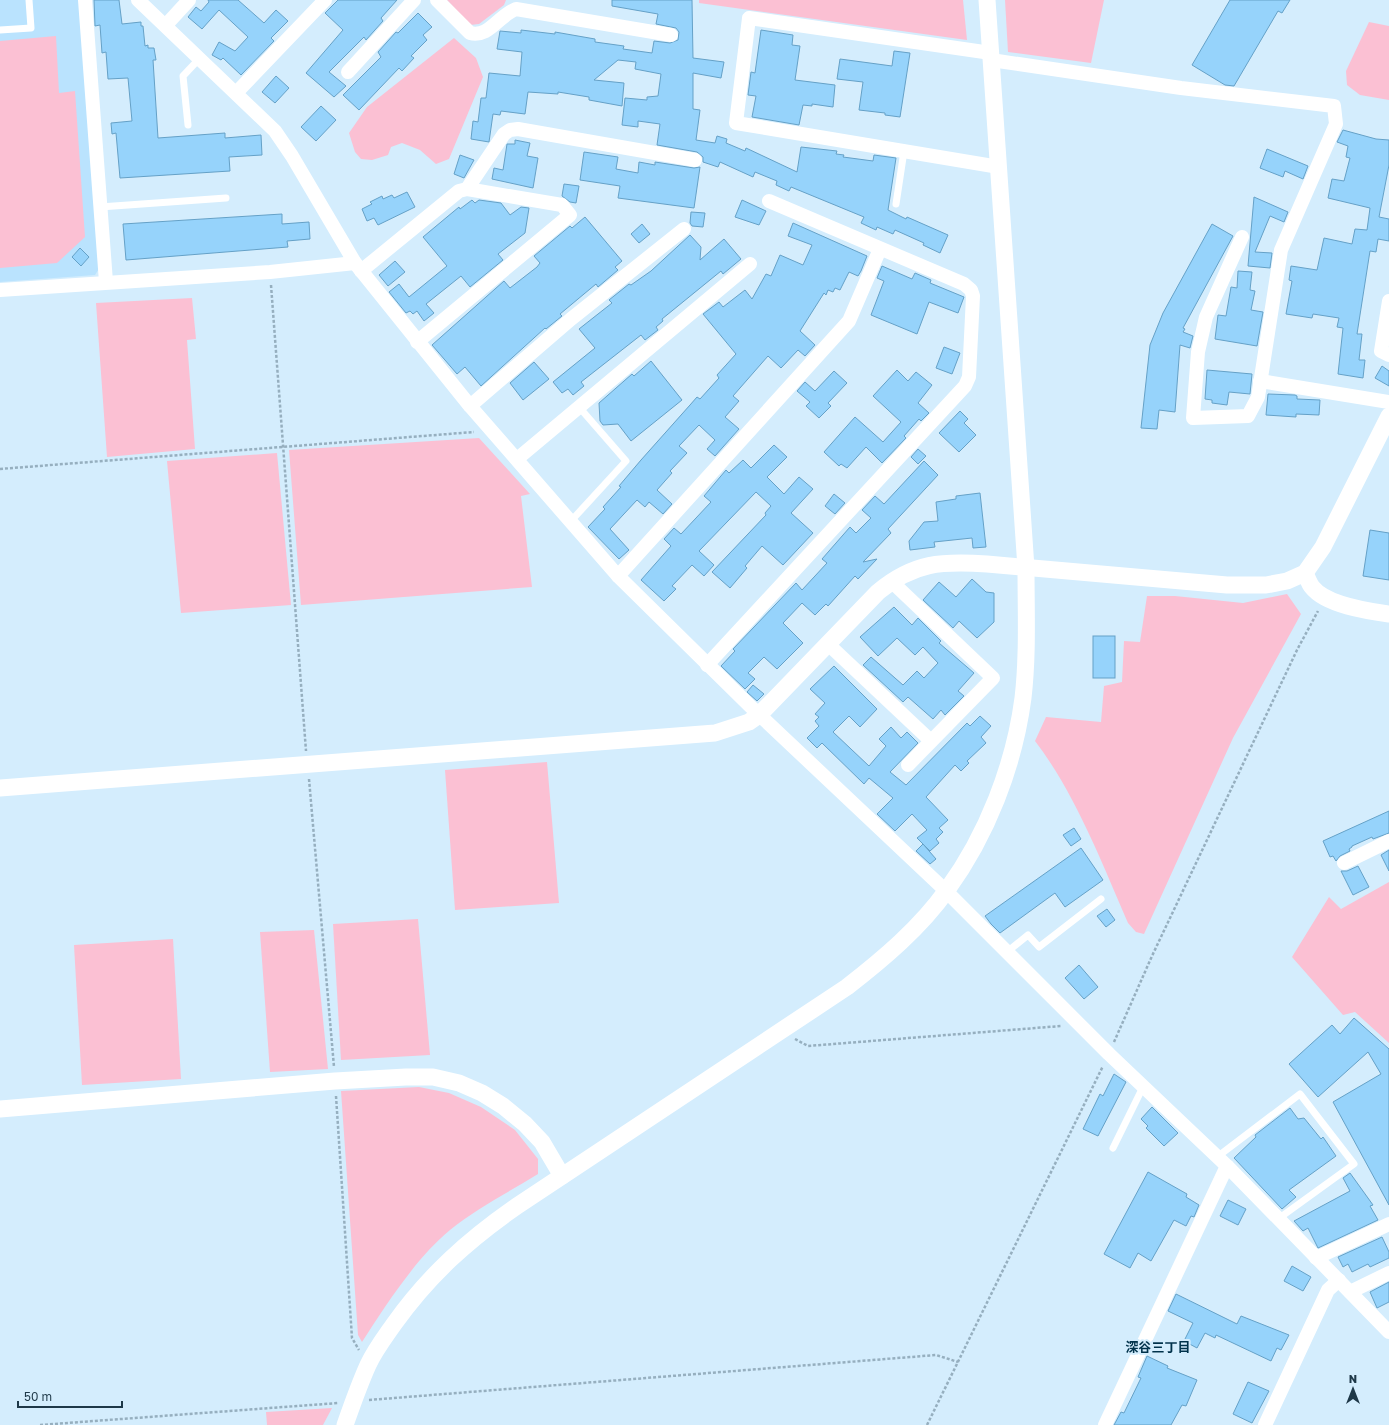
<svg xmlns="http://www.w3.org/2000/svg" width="1389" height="1425" viewBox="0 0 1389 1425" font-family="'Golos Text','Noto Sans JP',sans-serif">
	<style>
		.built { fill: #bae3fe }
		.green { fill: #fbc0d3 }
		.building { fill: #96d3fb; stroke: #65a1c7 }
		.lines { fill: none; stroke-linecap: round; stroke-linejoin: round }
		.path { stroke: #96afbf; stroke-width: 2.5; stroke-dasharray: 3 2; stroke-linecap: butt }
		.service { stroke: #fff; stroke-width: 7 }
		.minor { stroke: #fff; stroke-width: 14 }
		.tertiary { stroke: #fff; stroke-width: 17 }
		.labels { text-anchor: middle; stroke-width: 4; stroke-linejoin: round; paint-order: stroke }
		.neighbourhood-label { font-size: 13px; font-weight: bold; fill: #00324b; stroke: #d4edfd }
	</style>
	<rect width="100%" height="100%" fill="#d4edfd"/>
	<polygon class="built" points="0,0 80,0 100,267 95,275 0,282"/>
	<g class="green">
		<polygon points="447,0 506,0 504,5 479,24 470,25"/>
		<polygon points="699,0 963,0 967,40 699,3"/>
		<polygon points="1005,0 1104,0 1091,63 1008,52"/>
		<polygon points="1369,22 1389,26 1389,100 1360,95 1347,85 1346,71"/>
		<polygon points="56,36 59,93 75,91 85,237 57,263 0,268 0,41"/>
		<polygon points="454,38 476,58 483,77 449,159 436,164 420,150 402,143 391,147 388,155 372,160 361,159 355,152 349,133 367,107"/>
		<polygon points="192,298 196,339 187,340 195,449 107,457 96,303"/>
		<polygon points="479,438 530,494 521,496 532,587 301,605 289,450"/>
		<polygon points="277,453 291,605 181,613 167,461"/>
		<path d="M1287 594 1301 614 1233 738 1144 934 1136 932 1128 923C1102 863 1075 793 1035 741L1046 717 1101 722 1104 686 1122 682 1124 641 1140 642 1147 596H1175L1243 603Z"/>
		<polygon points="547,762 559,903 455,910 445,770"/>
		<polygon points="1389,882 1389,1043 1355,1012 1343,1015 1292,957 1329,897 1341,909"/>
		<polygon points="418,919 430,1055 341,1060 333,924"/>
		<polygon points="314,930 328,1069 270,1072 260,932"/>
		<polygon points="173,939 181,1079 82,1085 74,945"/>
		<path d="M419 1087 449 1093 481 1107 515 1130 538 1159V1174C509 1192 477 1208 450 1230 416 1258 386 1305 362 1342L358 1335 341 1091Z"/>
		<polygon points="332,1408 323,1425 267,1425 266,1412"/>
	</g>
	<g class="building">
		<polygon points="94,0 119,0 122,24 141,22 141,26 143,26 145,46 148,45 148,48 154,48 156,60 153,60 158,138 225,133 225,138 261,135 262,155 229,157 230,171 120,178 116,133 112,134 111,123 132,121 128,78 108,79 106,52 102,53 100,25 95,26"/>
		<polygon points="208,0 238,0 264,23 276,10 288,21 271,38 274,41 241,75 223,58 221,60 212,55 219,42 235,51 248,37 219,10 202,29 188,17 196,7 201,11 209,2"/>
		<polygon points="338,0 397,0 381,18 383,21 366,40 364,37 329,72 346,86 334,97 306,73 343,30 325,13"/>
		<polygon points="612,0 692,0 693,58 724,62 721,78 693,73 693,109 700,110 696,140 715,143 717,136 727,139 726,143 745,151 746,148 797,172 801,147 837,151 836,154 844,155 843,157 873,161 874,155 896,158 888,210 906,219 907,217 948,235 940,253 923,245 924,243 895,230 893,234 877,227 876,230 861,223 864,217 791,187 789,191 776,185 777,181 755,172 753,177 720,162 718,167 703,162 703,157 697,152 657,145 660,124 638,121 638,127 622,125 625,98 647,100 647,97 658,96 661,74 635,69 636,62 618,60 594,80 624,83 622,106 589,100 589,97 558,92 558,94 528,92 525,114 501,111 500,115 493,114 489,142 471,139 473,121 478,122 481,98 486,98 489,73 520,76 522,52 497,49 500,31 521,33 521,30 555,34 555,32 595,39 595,42 624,46 623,49 652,53 654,41 670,43 678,40 679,32 676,28 656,24 658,14 612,6"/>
		<polygon points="1230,0 1290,0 1282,13 1278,11 1234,86 1225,85 1192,65"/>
		<polygon points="418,13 432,27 423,35 427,40 411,56 414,58 402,71 399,68 359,110 343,95 381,57 378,52 396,32 398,33"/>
		<polygon points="761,30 793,35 792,45 800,46 795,80 835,85 833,107 812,104 812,106 803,105 799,125 752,117 756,96 748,95 751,72 755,73"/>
		<polygon points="894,51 910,53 900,117 885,115 885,113 859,110 863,82 837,79 840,59 892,66"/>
		<polygon points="276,76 289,88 275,103 262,92"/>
		<polygon points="321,106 336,120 316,141 301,127"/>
		<polygon points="1343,130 1376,139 1389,140 1389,165 1379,217 1389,219 1389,241 1378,239 1376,252 1370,251 1357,334 1362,334 1359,360 1365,360 1363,378 1338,374 1343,328 1337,327 1339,318 1313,314 1312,318 1286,314 1292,281 1289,280 1291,266 1317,270 1324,238 1352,244 1355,229 1367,230 1370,208 1328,198 1332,179 1344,181 1350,158 1346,157 1348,146 1337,142"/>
		<polygon points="515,140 530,143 527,156 538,158 533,188 492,179 494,168 503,170 507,144 515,144"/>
		<polygon points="1267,149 1308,166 1303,179 1285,171 1283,177 1260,168"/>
		<polygon points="584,152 618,157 616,169 638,173 639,162 655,165 655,162 694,168 700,167 694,208 618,198 620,186 580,180"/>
		<polygon points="460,155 474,160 464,178 454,174"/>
		<polygon points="564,184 579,186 576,203 570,202 562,196"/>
		<polygon points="407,192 415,207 378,225 374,218 367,221 362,209 372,204 370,202 382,196 383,199 392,195 394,198"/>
		<polygon points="1254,197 1288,212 1284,222 1270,216 1255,252 1272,253 1270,268 1248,266"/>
		<polygon points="472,200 475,203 479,200 501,203 510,215 521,207 529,208 525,233 498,254 503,260 470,287 461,276 426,304 434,313 424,321 417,311 413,314 410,311 406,313 389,292 399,284 409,297 447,266 423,237 459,207 460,209"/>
		<polygon points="742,200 766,211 759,225 735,217"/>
		<polygon points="691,212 705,213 703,227 692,226 690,223"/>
		<polygon points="282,214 282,224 309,222 310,239 287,241 288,247 126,260 123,224"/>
		<polygon points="585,217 622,261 615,267 618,270 598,287 596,284 560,314 562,316 546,329 545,328 481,386 465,367 457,374 432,345 504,281 510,288 537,267 540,263 534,256 570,226 572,228"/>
		<polygon points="793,223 867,256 861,271 858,276 849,272 840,290 835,288 833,292 828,290 826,295 824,293 800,331 815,345 805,356 798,350 781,368 768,356 733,396 739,401 725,417 739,429 715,456 707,449 715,440 699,425 679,446 687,453 670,471 672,473 657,490 672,504 663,514 649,502 645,507 637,500 610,529 629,550 619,559 588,527 605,509 603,507 621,487 619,486 641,460 690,405 697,397 700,399 719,378 717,375 736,354 703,314 719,302 723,307 745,290 752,299 766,274 771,276 780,255 803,265 812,245 788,236"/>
		<polygon points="642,224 650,234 639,243 631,234"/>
		<polygon points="1212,224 1233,236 1183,328 1185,329 1183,332 1193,336 1190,348 1180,345 1175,412 1159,410 1157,429 1141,428 1150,345 1163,313"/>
		<polygon points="690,235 701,247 700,260 724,239 741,259 723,274 721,271 662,319 663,321 656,327 658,330 645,340 641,335 581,382 584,386 573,395 568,389 562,393 553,382 595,348 579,329 612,303 609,300 629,284 631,285 651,271"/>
		<polygon points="80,248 89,257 81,266 72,257"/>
		<polygon points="395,261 405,272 388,286 379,275"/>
		<polygon points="882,266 912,279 915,273 931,280 930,283 964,297 958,313 929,302 917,334 871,315 884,281 877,278"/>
		<polygon points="1238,271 1252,272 1250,290 1255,291 1251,310 1263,312 1257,346 1215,339 1218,315 1226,316 1231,287 1237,288"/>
		<polygon points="944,347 960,353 952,374 936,368"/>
		<polygon points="651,361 682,400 631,441 618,424 603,425 600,421 599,403 632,374 634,376"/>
		<polygon points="534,362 549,379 523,400 510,383"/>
		<polygon points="1382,366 1389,371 1389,386 1375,378"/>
		<polygon points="897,370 908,381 916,372 932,385 918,403 929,413 921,421 919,419 904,436 906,438 882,463 866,447 847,468 841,464 839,466 824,452 855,417 883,442 901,422 873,396"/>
		<polygon points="1207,370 1252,374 1250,394 1229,392 1227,405 1212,403 1212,400 1205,399"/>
		<polygon points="834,371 847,383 828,403 831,406 819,418 806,406 810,402 797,391 805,382 815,391"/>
		<polygon points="1268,394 1295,395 1297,396 1297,399 1320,400 1319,415 1296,414 1296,417 1266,415"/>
		<polygon points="960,411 968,419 964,423 976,435 959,452 939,433"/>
		<polygon points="774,445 787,457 767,477 784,494 799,477 813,489 791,513 813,533 783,565 762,546 745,566 747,568 730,588 712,572 766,515 765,513 771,506 756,492 699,551 714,565 704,576 692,565 672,586 676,589 664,601 641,580 671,546 664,539 674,528 681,534 711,502 704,496 726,470 729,473 743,460 751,468"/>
		<polygon points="918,449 926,456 918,464 911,457"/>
		<polygon points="924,461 938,475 888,529 891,533 863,562 877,559 858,579 855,576 828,606 826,604 815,615 802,603 783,623 803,643 777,669 764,657 748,673 755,679 745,689 721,666 735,651 733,649 796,583 802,590 827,563 822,559 850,527 856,533 871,518 862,510 875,496 884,504"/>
		<polygon points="980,493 986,547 973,548 972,538 934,542 935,547 910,550 909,541 924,522 938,521 936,502 956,499 956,496"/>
		<polygon points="834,494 845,503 835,514 825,506"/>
		<polygon points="1370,530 1389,533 1389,580 1363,576"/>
		<polygon points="972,579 986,592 994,593 994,622 977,638 959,621 953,628 923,600 939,582 956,597"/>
		<polygon points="894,607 912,625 918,618 941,641 939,643 974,673 958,691 964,696 945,715 941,710 933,719 908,697 903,702 863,665 871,657 903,685 917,671 924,678 938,663 923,647 915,655 897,638 878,656 860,637"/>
		<rect x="1093" y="636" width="22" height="42"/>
		<polygon points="834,666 877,709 860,727 849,716 833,732 869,766 886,746 879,739 891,727 901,738 907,732 918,743 890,772 906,785 967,723 970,726 980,716 991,726 981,737 986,743 967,761 969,763 961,771 955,765 926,797 948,820 939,828 943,832 936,839 939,843 930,851 917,838 927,830 912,814 895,831 877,814 893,798 869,778 864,784 822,743 817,748 807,738 819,726 815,721 819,717 815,714 825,703 810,689"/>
		<polygon points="753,685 764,694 757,701 747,692"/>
		<polygon points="1389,811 1389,833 1373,839 1372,837 1352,846 1352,847 1349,849 1350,851 1340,856 1336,861 1333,856 1330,857 1323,841"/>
		<polygon points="1074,828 1081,839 1071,846 1063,835"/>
		<polygon points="923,844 936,859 930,864 916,851"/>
		<polygon points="1081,848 1103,880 1065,907 1055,893 1000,933 991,924 985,916"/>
		<polygon points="1389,850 1389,871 1381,855"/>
		<polygon points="1358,866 1369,887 1353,895 1341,871 1347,871"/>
		<polygon points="1107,909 1115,920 1106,927 1097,916"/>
		<polygon points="1079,965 1098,987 1084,999 1065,978"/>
		<polygon points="1354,1018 1389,1049 1389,1205 1333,1102 1381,1074 1368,1052 1318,1097 1289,1064 1332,1025 1340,1034"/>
		<polygon points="1114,1074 1126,1082 1098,1136 1083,1129 1100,1094 1103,1096"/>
		<polygon points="1152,1107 1178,1133 1164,1146 1146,1128 1148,1126 1141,1119"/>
		<polygon points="1290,1108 1298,1119 1304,1118 1321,1139 1323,1137 1336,1156 1289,1190 1296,1197 1282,1209 1234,1158 1256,1137 1255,1135"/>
		<polygon points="1148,1172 1187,1194 1186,1197 1199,1205 1194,1217 1191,1216 1186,1226 1174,1220 1151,1261 1138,1253 1130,1268 1104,1254"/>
		<polygon points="1350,1173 1373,1205 1370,1206 1378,1220 1318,1248 1308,1228 1303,1231 1294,1221 1350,1191 1343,1178"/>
		<polygon points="1228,1200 1246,1209 1238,1225 1220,1216"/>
		<polygon points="1382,1237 1389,1252 1389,1258 1370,1267 1368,1264 1352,1272 1348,1264 1343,1267 1338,1257"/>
		<polygon points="1292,1266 1311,1277 1303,1291 1284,1281"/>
		<polygon points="1389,1282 1389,1302 1377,1308 1370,1292"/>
		<polygon points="1176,1294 1237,1324 1241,1316 1289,1335 1281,1350 1277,1348 1271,1361 1216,1335 1215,1338 1205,1333 1197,1348 1184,1341 1193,1323 1168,1311"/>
		<polygon points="1147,1356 1168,1366 1167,1368 1197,1380 1186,1406 1182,1405 1171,1425 1114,1425 1121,1412 1124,1413 1141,1378 1138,1377"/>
		<polygon points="1248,1382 1269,1391 1252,1423 1233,1414"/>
	</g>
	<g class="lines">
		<g class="path">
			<polyline points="271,285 306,751"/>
			<polyline points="0,469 474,432"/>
			<polyline points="309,779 334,1067"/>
			<polyline points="795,1039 808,1046 1061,1026"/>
			<polyline points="1114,1042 1152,956 1297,650 1318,611"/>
			<polyline points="336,1096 352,1338 359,1350"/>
			<polyline points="369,1400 936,1355 958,1362"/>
			<polyline points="40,1425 338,1403"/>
			<polyline points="927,1425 1103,1066"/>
		</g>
		<g class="service">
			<polyline points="0,30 31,28 29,0"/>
			<polyline points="188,125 183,76 200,58"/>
			<polyline points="896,204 904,151"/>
			<polyline points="100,207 226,198"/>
			<polyline points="571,521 626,461 579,407"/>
			<polyline points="1007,952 1028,935 1039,947 1101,899"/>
			<polyline points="1113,1148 1143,1087"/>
			<polyline points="1217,1157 1300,1094 1354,1164 1278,1219"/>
		</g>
		<g class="minor">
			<polyline points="85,0 106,282"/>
			<polyline points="138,0 275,131 292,156 355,263 470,406 618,576 750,706 946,891 1109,1054 1227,1166 1389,1332"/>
			<path d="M437 0 470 33C489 38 498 16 516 9L671 35"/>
			<polyline points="166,25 189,0"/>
			<polyline points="991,53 749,18 736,123 999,167"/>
			<polyline points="991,60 1181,88 1334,106 1336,124 1281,250 1258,397 1248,416 1193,418 1198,352 1206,317 1242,237"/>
			<polyline points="348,72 414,0"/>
			<polyline points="236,93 325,0"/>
			<polyline points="467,189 504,134 510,130 518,129 695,160"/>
			<polyline points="361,271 459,191 467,189 562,205 570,215 417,342"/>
			<polyline points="0,290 270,272 355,263"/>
			<polyline points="1389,301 1381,351 1389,355"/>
			<polyline points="1260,381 1389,402"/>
			<polyline points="470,406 571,319 684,229"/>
			<polyline points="517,459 750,264"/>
			<polyline points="618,576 849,321 880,249"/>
			<polyline points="891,581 993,678 908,765"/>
			<polyline points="829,645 931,741"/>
			<polyline points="707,665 965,386 969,377 973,296 971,290 964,284 769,201"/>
			<polyline points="1344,863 1389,841"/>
			<polyline points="1316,1258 1389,1224"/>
			<polyline points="1350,1292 1389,1273"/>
			<polyline points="1105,1425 1227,1166"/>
			<polyline points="1265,1425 1328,1290 1339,1280"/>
		</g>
		<g class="tertiary">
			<path d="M1305 573C1307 577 1309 583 1312 587 1326 605 1367 611 1389 614"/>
			<path d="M0 788 715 733 749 722 759 715 878 592C914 562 942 561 987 564L1227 585H1266L1287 581 1305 573 1323 547 1389 416"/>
			<polyline points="0,1109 335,1081 406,1077 433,1077 459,1083 482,1093 503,1106 525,1124 542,1142 562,1176"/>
			<path d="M345 1425C352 1405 359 1385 368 1365 375 1350 385 1337 394 1324 429 1275 468 1240 517 1206L847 987C883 959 920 928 947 890 987 835 1014 766 1023 698 1028 655 1026 612 1026 568L987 0"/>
		</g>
	</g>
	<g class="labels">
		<g class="neighbourhood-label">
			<text x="1158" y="1352">深谷三丁目</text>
		</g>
	</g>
	<g transform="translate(1353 1389)" stroke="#d4edfd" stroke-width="3" paint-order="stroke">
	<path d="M0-3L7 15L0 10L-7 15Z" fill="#1e3848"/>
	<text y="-6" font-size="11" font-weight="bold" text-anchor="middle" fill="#1e3848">N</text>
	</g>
	<path d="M18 1401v6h104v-6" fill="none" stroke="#1e3848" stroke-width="2"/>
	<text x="24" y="1401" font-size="12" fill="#1e3848" stroke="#d4edfd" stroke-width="3" paint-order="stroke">50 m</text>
</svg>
